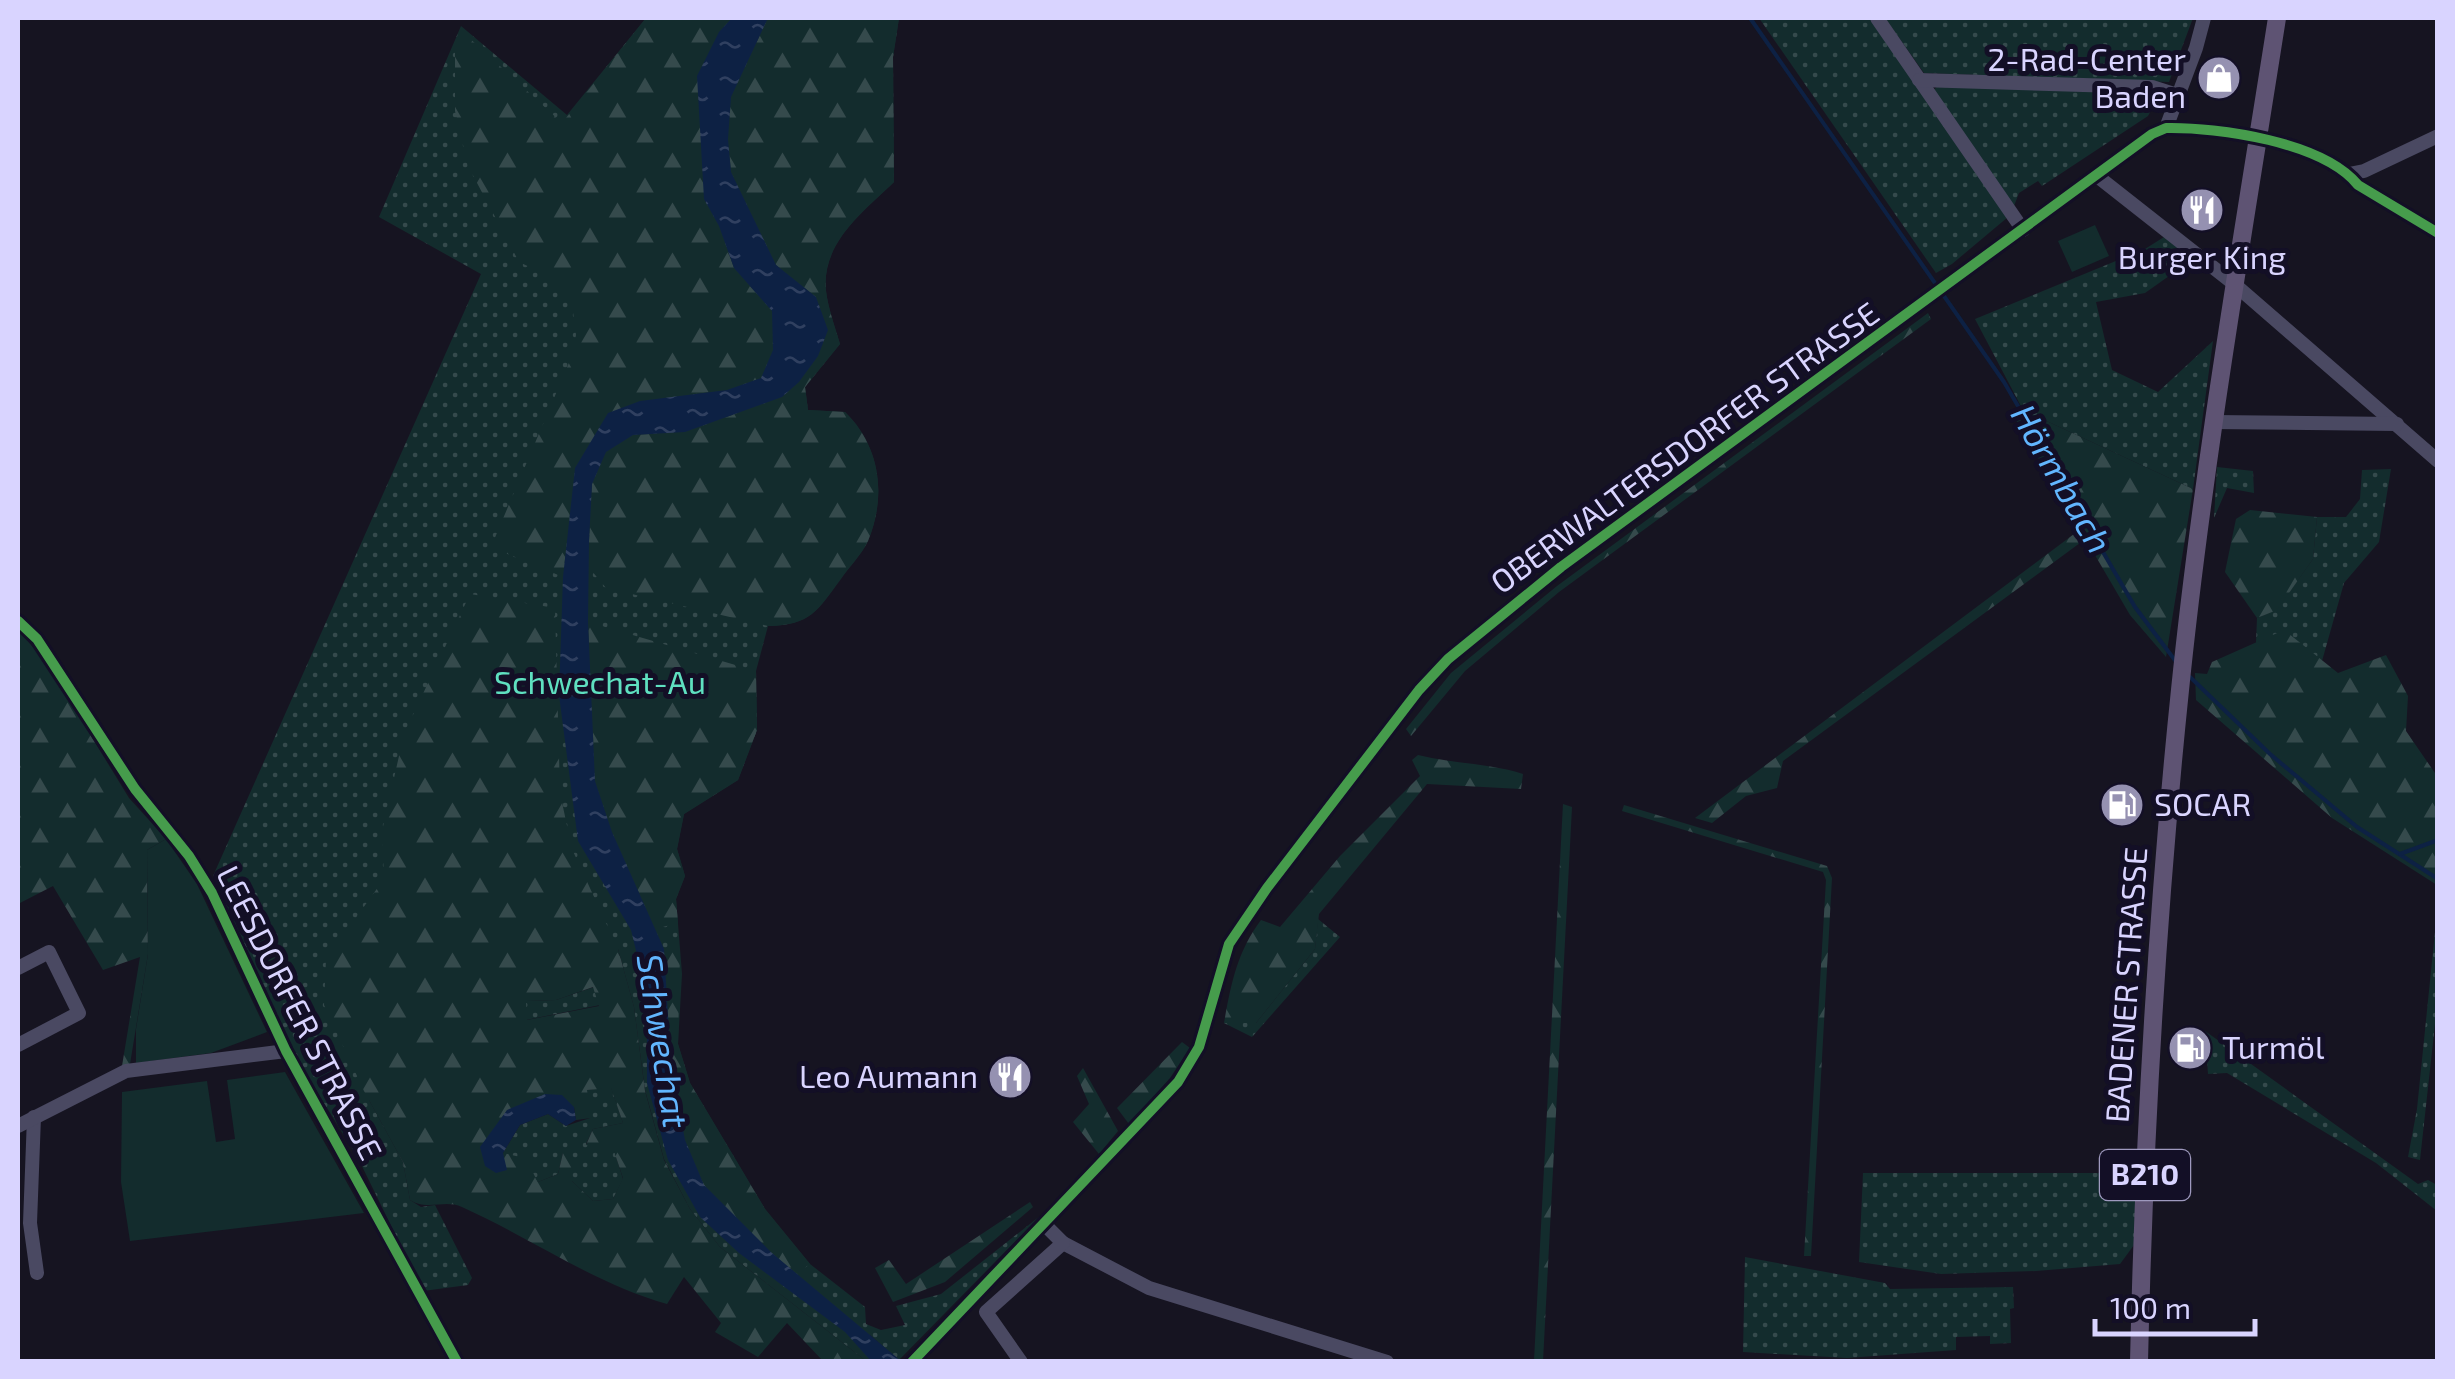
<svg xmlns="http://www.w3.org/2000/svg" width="2455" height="1379" viewBox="0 0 2455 1379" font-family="'Exo 2',sans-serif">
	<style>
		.green { fill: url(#green-dots) }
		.forest { fill: url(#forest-firs); fill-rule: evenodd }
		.pitch { fill: #132c2d }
		.water { fill: url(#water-ripples) }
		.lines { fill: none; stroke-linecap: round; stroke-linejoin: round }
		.stream { stroke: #0d2144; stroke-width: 4 }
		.minor { stroke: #4a4962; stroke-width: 14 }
		.major { stroke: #5e5373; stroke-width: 18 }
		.cycleway-casing { stroke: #130f26; stroke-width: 16 }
		.cycleway { stroke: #469c4c; stroke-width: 10 }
		.labels { text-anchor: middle; stroke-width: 10; stroke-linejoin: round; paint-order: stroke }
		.shield { fill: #130f26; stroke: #9e99be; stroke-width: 2.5 }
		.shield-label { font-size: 30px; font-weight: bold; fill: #d9d4ff }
		.poi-label { font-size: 32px; fill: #d9d4ff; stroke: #130f26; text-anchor: end }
		.street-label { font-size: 32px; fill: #d9d4ff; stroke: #130f26 }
		.park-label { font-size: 32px; fill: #5fe0c0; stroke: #130f26 }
		.water-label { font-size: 35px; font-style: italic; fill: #62b6ff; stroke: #130f26 }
	</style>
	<defs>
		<pattern id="green-dots" width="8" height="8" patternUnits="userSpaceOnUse" patternTransform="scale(2.5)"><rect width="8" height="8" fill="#132c2d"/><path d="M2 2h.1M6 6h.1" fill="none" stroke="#354a4c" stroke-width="1.8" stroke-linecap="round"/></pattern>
		<pattern id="forest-firs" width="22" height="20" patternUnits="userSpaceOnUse" patternTransform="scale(2.5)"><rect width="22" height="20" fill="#132c2d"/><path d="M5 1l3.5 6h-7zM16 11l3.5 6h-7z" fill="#354a4c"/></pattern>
		<pattern id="water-ripples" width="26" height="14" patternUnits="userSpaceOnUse" patternTransform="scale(2.5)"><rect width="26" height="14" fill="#0d2144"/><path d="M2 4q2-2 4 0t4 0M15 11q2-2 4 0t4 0" fill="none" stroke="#304060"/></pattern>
	</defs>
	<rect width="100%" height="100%" fill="#161421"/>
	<g class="green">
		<path d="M646 18H899L893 57 894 182C863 212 821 243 826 291 828 308 835 327 840 344L805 387 808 410 845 412C880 446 887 495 868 541 862 554 849 567 841 579 817 611 811 625 768 626L756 671 757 730 738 780 684 814 677 849 685 876 676 899 682 974 678 1044 690 1083 765 1209 810 1264 865 1307 866 1324 881 1330 905 1325 896 1306 941 1294 1040 1216 899 1360 870 1335 878 1361H866L720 1247 690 1209 664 1159 645 1090 634 1007 618 949 504 983 369 1100 403 1162 410 1200 421 1207 435 1205 472 1278 468 1285 423 1291 359 1160 289 1046 213 876 481 274 379 217 461 26 567 115Z"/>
		<polygon points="1759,18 1870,18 2008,217 1952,264 1936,273"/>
		<polygon points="1885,18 2193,18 2169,82 1924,73"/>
		<polygon points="1939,84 2153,92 2157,99 2148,116 2042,186 2038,181 2019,193 2014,206 1934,90"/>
		<polygon points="2164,237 2186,254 2169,276 2145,293 2096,302 2112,370 2158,392 2213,341 2193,489 2023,410 1975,319 2145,249"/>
		<polygon points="2217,467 2253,471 2254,493 2227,488 2214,518"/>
		<polygon points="2391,469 2379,542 2344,583 2322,661 2284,631 2256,643 2257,618 2277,609 2313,559 2317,517 2346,517 2360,499 2362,470"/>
		<polygon points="2437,912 2437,1006 2420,1160 2408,1157 2417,1109"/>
		<polygon points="1318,919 1340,937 1252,1037 1224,1023 1256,1023 1315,949"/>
		<polygon points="594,987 600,1005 526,1020 525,1001 556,1000"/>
		<polygon points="2205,1031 2418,1184 2428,1180 2437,1185 2437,1211 2376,1163 2227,1073 2208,1074"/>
		<polygon points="611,1087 623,1123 593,1129 586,1144 614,1150 623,1179 613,1199 593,1201 572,1181 563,1153 558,1174 538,1182 503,1153 520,1125 548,1114 566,1126 590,1118 586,1090"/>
		<polygon points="1863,1173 2137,1173 2134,1245 2120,1264 2036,1271 1941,1274 1859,1262"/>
		<polygon points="1745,1257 1885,1283 1890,1289 2013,1287 2014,1308 2010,1309 2011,1343 1990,1344 1990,1336 1956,1337 1956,1350 1847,1358 1743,1352"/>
	</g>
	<g class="forest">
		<polygon points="646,18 732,18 719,32 704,199 719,226 734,268 772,311 773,350 761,378 727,390 640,401 575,468 563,577 491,547 571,358 576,335 572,304 553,278 519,262 468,166 455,111 455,42 466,35 562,123"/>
		<path d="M768 18H899L893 57 894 182C863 212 821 243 826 291 828 308 835 327 840 344L805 387 808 410 845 412C880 446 887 495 868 541 862 554 849 567 841 578 817 611 811 625 768 626L606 588 591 570 589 541 592 484 606 451 633 435 685 432 782 397 816 297 776 265 731 172 728 139 731 97Z"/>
		<polygon points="1928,313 1931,319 1559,592 1465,671 1411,736 1406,729 1451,673 1557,586"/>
		<polygon points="2023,410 2193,489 2166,657 2130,615 2016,420"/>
		<polygon points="2250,510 2317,517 2313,559 2277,610 2257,618 2225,572 2236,519"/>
		<polygon points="2078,531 2084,540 1783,761 1777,788 1746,796 1712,823 1695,818"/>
		<path d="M470 594 555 608 560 793 572 849 618 949 634 1007 645 1091 664 1160 690 1209 720 1247 866 1361H823L787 1323 758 1357 715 1332 721 1323 684 1277 667 1304C593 1283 531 1238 462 1207 445 1199 427 1211 410 1200L403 1162 364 1091 324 1005 326 959 384 879 382 831 404 734ZM593 987 599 1006 527 1020 526 1001 556 1000ZM611 1088 623 1123 593 1129 586 1145 614 1151 623 1178 613 1199 593 1201 572 1181V1150L563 1153 558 1174 538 1182 525 1158 503 1153 507 1110 574 1107 576 1120 591 1118 587 1090Z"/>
		<polygon points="588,622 756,671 757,730 738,780 684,814 677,849 685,876 676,899 678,923 655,929 612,832 595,781"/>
		<polygon points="18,630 45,661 129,798 166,839 147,850 148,954 130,1064 122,1066 140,957 103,970 53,886 18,904"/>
		<polygon points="2284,630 2338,673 2386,655 2408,696 2406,731 2437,776 2437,885 2332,818 2196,700 2195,673 2207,674 2212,662"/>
		<path d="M1418 755C1453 764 1489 763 1523 774L1521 789 1427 784 1319 914 1315 949 1256 1023H1224C1231 984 1237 952 1261 920L1280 927 1340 856 1420 776 1412 760Z"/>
		<polygon points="1563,804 1572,807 1543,1361 1534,1361"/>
		<polygon points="1624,805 1827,866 1832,878 1811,1256 1804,1256 1826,880 1823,872 1622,811"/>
		<path d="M664 949 680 951 678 1044 690 1083 765 1209 810 1264 796 1274C773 1254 718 1207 703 1183 665 1118 669 1022 664 949Z"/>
		<polygon points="1182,1042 1190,1048 1170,1078 1129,1124 1117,1108"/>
		<polygon points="1083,1068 1118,1131 1099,1154 1073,1122 1089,1104 1077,1076"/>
		<polygon points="1030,1202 1033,1207 945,1282 893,1302 875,1268 889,1260 906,1284"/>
	</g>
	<g class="pitch">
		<polygon points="2095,225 2109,256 2072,272 2058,241"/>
		<polygon points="166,839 197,884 267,1032 211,1053 136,1063 136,1029 148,954 147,850"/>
		<polygon points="285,1072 364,1213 130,1241 121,1182 122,1092 207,1081 216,1142 235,1139 227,1080"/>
	</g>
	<g class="water">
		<polygon points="732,18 768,18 731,97 728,139 731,172 776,265 816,297 828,330 818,356 799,382 782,397 685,432 633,435 606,452 592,484 589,541 588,622 595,781 612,832 664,949 671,1065 685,1140 704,1185 772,1253 901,1361 871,1361 845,1332 739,1253 700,1217 668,1160 647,1083 647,996 631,930 578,841 559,695 563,577 575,468 608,413 640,401 727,390 761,378 773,350 772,311 734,268 719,226 704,199 697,76 719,32"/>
		<polygon points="545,1094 562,1095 574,1107 576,1120 566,1126 548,1114 520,1125 503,1153 507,1170 496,1173 485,1166 480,1147 507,1110"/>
	</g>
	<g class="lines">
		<g class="stream">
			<polyline points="1750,18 2004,382 2135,607 2177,663"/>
			<polyline points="2190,677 2270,754 2357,827 2438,879"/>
			<polyline points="2400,854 2438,840"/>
		</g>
		<g class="minor">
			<polyline points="1877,18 2023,230"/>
			<polyline points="1919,80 2152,87 2177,95"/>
			<polyline points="2166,128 2196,48 2204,18"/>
			<polyline points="2349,174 2364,171 2438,136"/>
			<polyline points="2097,176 2233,283 2438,461"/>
			<polyline points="2213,422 2397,424"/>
			<polyline points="18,621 37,639 135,789 189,856 212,893 286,1051 457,1362"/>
			<polyline points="18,968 49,952 79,1013 18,1045"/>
			<polyline points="34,1117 30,1223 37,1273"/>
			<polyline points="18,1126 126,1071 286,1051"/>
			<polyline points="1063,1243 1149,1288 1387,1362"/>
			<path d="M912 1362 1178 1082 1199 1047 1229 944 1267 888 1419 690 1448 659 1561 567 2152 134 2166 128C2219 127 2323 142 2358 185L2438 233"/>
			<polyline points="1021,1362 986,1312 1063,1243 1044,1224"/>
		</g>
		<path class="major" d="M2139 1362C2144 1137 2157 913 2180 690 2203 465 2242 241 2277 18"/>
		<defs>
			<g id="cycleway">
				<polyline points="18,621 37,639 135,789 189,856 212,893 286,1051 457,1362"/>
				<path d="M912 1362 1178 1082 1199 1047 1229 944 1267 888 1419 690 1448 659 1561 567 2152 134 2166 128C2219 127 2323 142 2358 185L2438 233"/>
			</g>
		</defs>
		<use href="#cycleway" class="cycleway-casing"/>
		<use href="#cycleway" class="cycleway"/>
	</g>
	<defs>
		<symbol id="shop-disc" viewBox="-11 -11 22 22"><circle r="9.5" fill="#9591b1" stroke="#130f26"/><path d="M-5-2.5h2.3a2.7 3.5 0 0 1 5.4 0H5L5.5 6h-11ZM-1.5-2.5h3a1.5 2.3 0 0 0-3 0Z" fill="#fff"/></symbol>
		<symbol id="restaurant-disc" viewBox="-11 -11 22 22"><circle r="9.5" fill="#9591b1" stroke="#130f26"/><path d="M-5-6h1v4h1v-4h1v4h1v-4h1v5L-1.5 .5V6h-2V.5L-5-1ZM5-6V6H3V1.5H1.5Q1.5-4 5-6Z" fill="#fff"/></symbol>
		<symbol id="fuel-disc" viewBox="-11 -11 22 22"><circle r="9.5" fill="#9591b1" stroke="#130f26"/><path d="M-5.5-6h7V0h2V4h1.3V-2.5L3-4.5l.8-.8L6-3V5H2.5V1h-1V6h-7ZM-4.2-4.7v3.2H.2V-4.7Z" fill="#fff"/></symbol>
	</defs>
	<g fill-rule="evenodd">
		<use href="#shop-disc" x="2194" y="53" width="50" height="50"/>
		<use href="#restaurant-disc" x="2177" y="185" width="50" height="50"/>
		<use href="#fuel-disc" x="2097" y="780" width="50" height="50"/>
		<use href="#fuel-disc" x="2165" y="1023" width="50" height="50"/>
		<use href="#restaurant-disc" x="985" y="1052" width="50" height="50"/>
	</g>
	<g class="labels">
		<rect class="shield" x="2100" y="1150" width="90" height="50" rx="8"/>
		<g class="shield-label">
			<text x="2145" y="1185">B210</text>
		</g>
		<g class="poi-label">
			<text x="2186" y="71">2-Rad-Center<tspan x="2186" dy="37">Baden</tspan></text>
			<text x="2202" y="269" text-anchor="middle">Burger King</text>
			<text x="2154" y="816" text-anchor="start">SOCAR</text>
			<text x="2222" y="1059" text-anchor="start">Turmöl</text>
			<text x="978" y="1088">Leo Aumann</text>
		</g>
		<g class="street-label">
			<text transform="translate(1685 448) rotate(-36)" y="11">OBERWALTERSDORFER STRASSE</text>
			<text transform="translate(2127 985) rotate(-86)" y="11">BADENER STRASSE</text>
			<text transform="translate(299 1013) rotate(63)" y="11">LEESDORFER STRASSE</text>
		</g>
		<g class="park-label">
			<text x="600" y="694">Schwechat-Au</text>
		</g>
		<g class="water-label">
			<text transform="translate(2061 479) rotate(60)" y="12">Hörmbach</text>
			<text transform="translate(662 1041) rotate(81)" y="12">Schwechat</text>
		</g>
	</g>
	<rect width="2455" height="1379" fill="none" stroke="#d9d4ff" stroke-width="40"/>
	<path d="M2095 1319v15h160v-15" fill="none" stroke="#d9d4ff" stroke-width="5"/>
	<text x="2110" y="1319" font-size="30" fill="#d9d4ff" stroke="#130f26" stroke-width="8" paint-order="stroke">100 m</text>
</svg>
